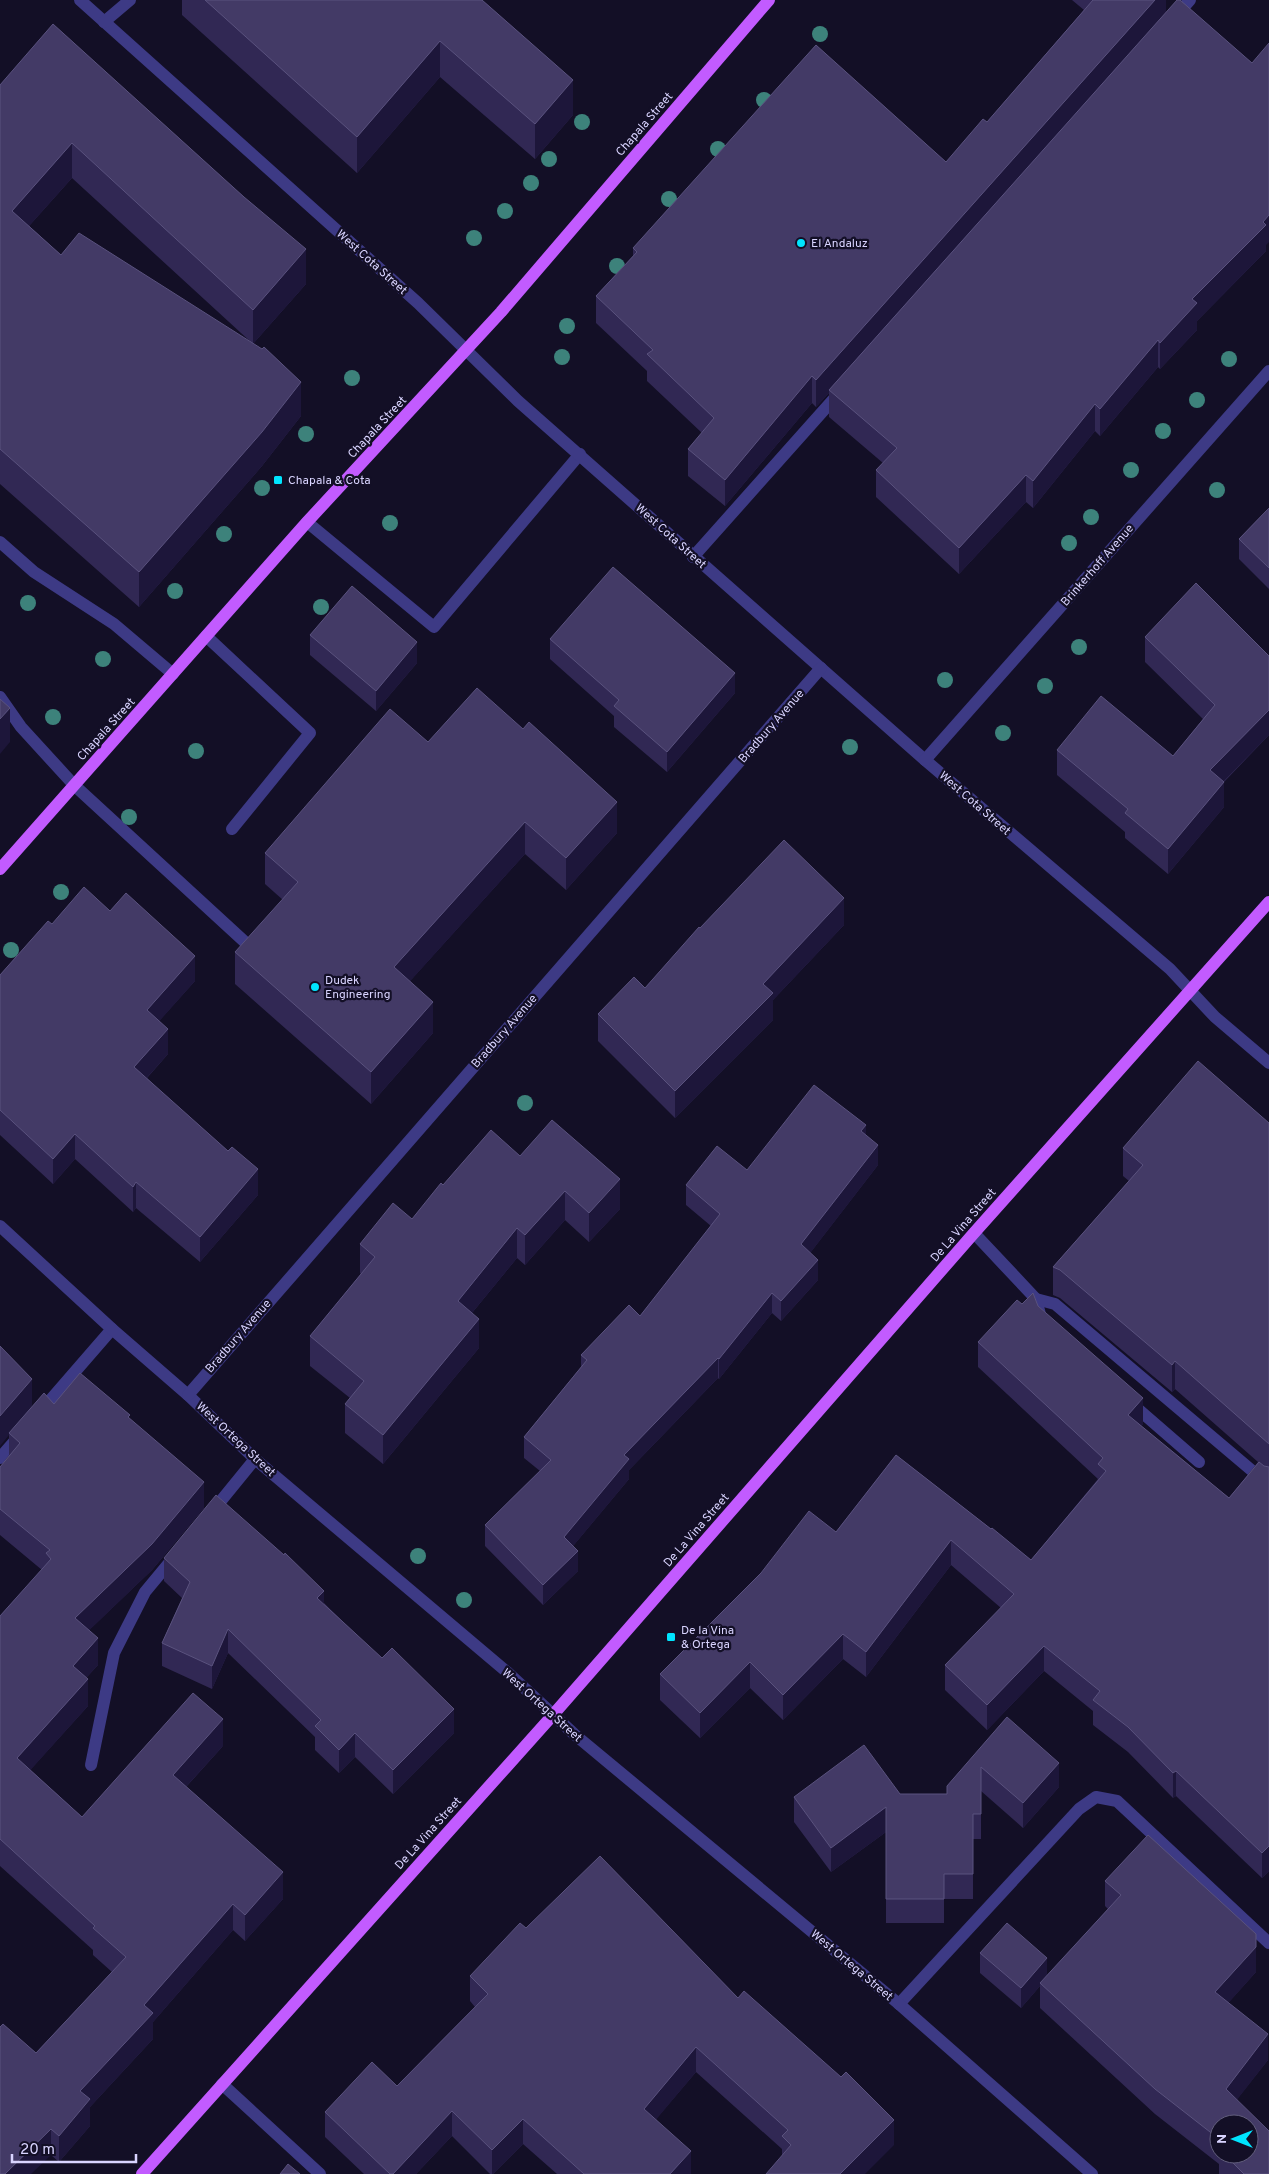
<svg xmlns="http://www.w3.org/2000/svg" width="1269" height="2174" viewBox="0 0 1269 2174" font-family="Overpass,sans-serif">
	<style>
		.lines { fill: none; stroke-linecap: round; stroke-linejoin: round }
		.lane { stroke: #3d3a85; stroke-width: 12 }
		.street { stroke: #3d3a85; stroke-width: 12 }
		.primary { stroke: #c25bff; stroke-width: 12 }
		.tree { fill: #3d827b }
		.wall { fill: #312854; fill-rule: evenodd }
		.shaded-wall { fill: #1d163a }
		.building { fill: #433a66; stroke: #5a527e }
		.poi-dot { fill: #00e5ff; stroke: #130f26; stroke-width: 2 }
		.labels { text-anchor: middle; stroke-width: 4.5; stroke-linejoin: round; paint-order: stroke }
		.street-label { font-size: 12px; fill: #d9d4ff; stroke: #130f26 }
		.poi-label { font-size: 12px; fill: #d9d4ff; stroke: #130f26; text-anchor: start }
	</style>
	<rect width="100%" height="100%" fill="#130f26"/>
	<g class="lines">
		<g class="lane">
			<polyline points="1175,17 1190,0"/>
			<polyline points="307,522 434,627 580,454"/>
			<polyline points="0,542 34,572 114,624 173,674"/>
			<polyline points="693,557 840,392"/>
			<polyline points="206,636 310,733 232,829"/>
			<polyline points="0,697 21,727 74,785 246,943"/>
			<polyline points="974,1233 1036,1299 1042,1322"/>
			<polyline points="1036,1299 1055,1304 1269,1485"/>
			<polyline points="1131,1403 1199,1462"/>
			<polyline points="40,1412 112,1329"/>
			<polyline points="0,1458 20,1435"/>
			<polyline points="211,1513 255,1459"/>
			<polyline points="91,1765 114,1653 145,1592 174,1557"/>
			<polyline points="899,2004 1079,1809 1096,1797 1117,1801 1269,1943"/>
			<polyline points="222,2084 320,2174"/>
		</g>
		<g class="street">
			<polyline points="80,0 418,303 518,401 925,760 1170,969 1215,1017 1269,1063"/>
			<polyline points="104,22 130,0"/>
			<polyline points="925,760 1269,371"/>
			<polyline points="0,1226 112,1329 188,1395 255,1459 507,1672 574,1734 899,2004 1092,2174"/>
			<polyline points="188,1395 821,668"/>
		</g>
		<g class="primary">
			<polyline points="0,869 307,522 501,312 769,0"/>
			<polyline points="142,2174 552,1716 974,1233 1269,902"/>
		</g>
	</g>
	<g class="tree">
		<circle cx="820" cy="34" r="8"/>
		<circle cx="764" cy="100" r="8"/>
		<circle cx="582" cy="122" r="8"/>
		<circle cx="718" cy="149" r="8"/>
		<circle cx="549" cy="159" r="8"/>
		<circle cx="531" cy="183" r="8"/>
		<circle cx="669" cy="199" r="8"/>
		<circle cx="505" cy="211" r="8"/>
		<circle cx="474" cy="238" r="8"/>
		<circle cx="617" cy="266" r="8"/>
		<circle cx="567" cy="326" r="8"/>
		<circle cx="562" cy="357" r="8"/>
		<circle cx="1229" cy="359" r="8"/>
		<circle cx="352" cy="378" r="8"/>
		<circle cx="1197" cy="400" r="8"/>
		<circle cx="1163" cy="431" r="8"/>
		<circle cx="306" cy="434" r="8"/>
		<circle cx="1131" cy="470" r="8"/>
		<circle cx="262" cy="488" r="8"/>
		<circle cx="1217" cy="490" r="8"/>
		<circle cx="1091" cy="517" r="8"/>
		<circle cx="390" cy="523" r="8"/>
		<circle cx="224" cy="534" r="8"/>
		<circle cx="1069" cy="543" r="8"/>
		<circle cx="175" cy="591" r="8"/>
		<circle cx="28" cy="603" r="8"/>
		<circle cx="321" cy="607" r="8"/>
		<circle cx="1079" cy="647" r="8"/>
		<circle cx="103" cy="659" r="8"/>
		<circle cx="945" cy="680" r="8"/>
		<circle cx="1045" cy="686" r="8"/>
		<circle cx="53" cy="717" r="8"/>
		<circle cx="1003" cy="733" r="8"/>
		<circle cx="850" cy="747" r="8"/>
		<circle cx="196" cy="751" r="8"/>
		<circle cx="129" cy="817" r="8"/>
		<circle cx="61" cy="892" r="8"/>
		<circle cx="11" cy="950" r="8"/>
		<circle cx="525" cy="1103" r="8"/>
		<circle cx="418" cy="1556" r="8"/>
		<circle cx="464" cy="1600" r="8"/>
	</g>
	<g class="wall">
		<polygon points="182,0 482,0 573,115 535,159 440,77 357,173 182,15"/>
		<polygon points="1072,0 1166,0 1166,12 1266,245 1266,251 1197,321 1197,330 1160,369 1158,367 1100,436 1095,431 1033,508 1026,502 959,574 876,497 876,470 883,463 829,417 829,393 816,407 812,403 725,506 688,476 688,449 702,433 647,381 647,371 596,323 596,296 633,256 633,248 946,162 987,122 1084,10"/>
		<path d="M0 85 306 284 253 344 301 416 262 466 139 607 0 484ZM72 178 253 344 61 255 29 226Z"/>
		<polygon points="1269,508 1269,589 1239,559 1239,539"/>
		<polygon points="310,635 417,663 376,711 310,655"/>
		<polygon points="1145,637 1269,656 1269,735 1224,782 1224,807 1168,874 1125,838 1125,832 1057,775 1057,750 1173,756 1203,719 1145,662"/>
		<polygon points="550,639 735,693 667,772 614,727 614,716 550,659"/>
		<polygon points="428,742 617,833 566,890 525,854 410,981 433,1033 371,1104 235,984 235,952 283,900 265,884 265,853"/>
		<polygon points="110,911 195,981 159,1021 168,1054 147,1078 258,1195 200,1262 136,1208 133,1212 75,1159 53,1184 0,1135 0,975 52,924"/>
		<polygon points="844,925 773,1000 773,1020 675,1118 598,1041 598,1014 645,988 700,928"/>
		<polygon points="1269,1123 1269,1871 1262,1878 1176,1796 1173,1798 1128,1752 1093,1725 1093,1711 1044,1671 987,1730 945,1690 945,1665 1001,1608 951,1565 866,1677 843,1659 783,1720 750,1688 700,1738 660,1700 660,1674 836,1532 896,1455 1031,1560 1098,1479 978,1367 978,1342 1022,1304 1038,1306 1143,1424 1141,1426 1229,1498 1258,1462 1175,1389 1172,1392 1060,1298 1053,1295 1053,1267 1129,1181 1123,1176 1123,1148"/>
		<polygon points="866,1135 878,1165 810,1253 818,1280 781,1321 772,1313 719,1379 718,1378 629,1470 629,1479 573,1546 578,1571 543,1605 485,1546 485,1525 540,1471 524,1458 524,1437 581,1367 581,1355 640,1316 711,1226 686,1205 686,1185 747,1170"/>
		<polygon points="520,1156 620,1209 589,1242 565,1220 525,1265 517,1258 472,1313 479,1348 383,1464 345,1433 345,1404 350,1398 310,1366 310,1336 361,1274 360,1273 360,1244 412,1219 443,1185"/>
		<polygon points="0,1346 32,1407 54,1404 130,1419 204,1508 152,1570 89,1630 98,1665 86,1678 88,1706 30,1770 82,1817 223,1746 186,1787 283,1899 245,1941 233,1930 153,2022 153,2039 90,2107 90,2126 59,2162 51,2155 36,2053 112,1972 93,1955 93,1950 0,1866 0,1616 42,1570 0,1535 0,1467 9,1455 9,1435"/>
		<polygon points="164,1558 324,1603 454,1733 393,1794 355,1757 339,1773 315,1750 315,1737 228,1653 212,1689 162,1666 162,1643 182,1598 164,1581"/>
		<polygon points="1007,1717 1059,1787 1023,1828 981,1791 981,1839 973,1839 973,1899 944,1899 944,1923 886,1923 886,1832 831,1872 794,1822 794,1797 900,1794 947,1794"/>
		<path d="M1105 1881 1256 1972 1228 2003 1268 2060 1237 2099 1269 2174H1219V2164L1155 2114 1040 2008V1986L1021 2008 980 1973V1953L1047 1976 1108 1909 1105 1906ZM1219 2124 1249 2154H1219Z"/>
		<polygon points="526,1928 738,1998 894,2145 782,2155 782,2149 696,2072 656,2119 691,2174 557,2174 523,2144 493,2174 490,2174 452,2136 416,2174 364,2174 325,2137 325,2112 397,2086 475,2007 470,2001 470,1976"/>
	</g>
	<g class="shaded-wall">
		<polygon points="1155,0 1166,0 1166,15 829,390 829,393 816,407 816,380"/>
		<polygon points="440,41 440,77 357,173 357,137"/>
		<polygon points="573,80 573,115 535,159 535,124"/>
		<polygon points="72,143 72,178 12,245 12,211"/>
		<polygon points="1269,215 1269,242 1266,245 1266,251 1197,321 1197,330 1160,369 1160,343 1192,299"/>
		<polygon points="306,249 306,284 253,344 253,310"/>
		<polygon points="1158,340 1158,367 1100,436 1100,409"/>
		<polygon points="812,376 812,403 725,506 725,480"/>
		<polygon points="301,382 301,416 262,466 139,607 139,572"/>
		<polygon points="1095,404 1095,431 1033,508 1033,481"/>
		<polygon points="1026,475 1026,502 959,574 959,548"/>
		<polygon points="417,642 417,663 376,711 376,691"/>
		<polygon points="735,673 735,693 667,772 667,752"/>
		<polygon points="10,708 10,742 0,754 0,719"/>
		<polygon points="1269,710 1269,735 1210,795 1210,770"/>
		<polygon points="1224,782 1224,807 1168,874 1168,849"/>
		<polygon points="617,802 617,833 566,890 566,858"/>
		<polygon points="525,822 525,854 394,999 394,967"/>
		<polygon points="844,898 844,925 773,1000 773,1020 675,1118 675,1091 763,984"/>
		<polygon points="195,956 195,981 147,1035 147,1010"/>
		<polygon points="433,1002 433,1033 371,1104 371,1072"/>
		<polygon points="168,1029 168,1054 134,1092 134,1067"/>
		<polygon points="866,1125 866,1145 861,1131"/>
		<polygon points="75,1134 75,1159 53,1184 53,1159"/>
		<polygon points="878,1145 878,1165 801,1265 801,1244"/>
		<polygon points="258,1169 258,1195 200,1262 200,1237"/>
		<polygon points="620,1179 620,1209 589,1242 589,1213"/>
		<polygon points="136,1182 136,1208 133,1212 133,1187"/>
		<polygon points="565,1191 565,1220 525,1265 525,1235"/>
		<polygon points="517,1228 517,1258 458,1330 458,1301"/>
		<polygon points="818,1260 818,1280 781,1321 781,1301"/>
		<polygon points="772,1293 772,1313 719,1379 719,1359"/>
		<polygon points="479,1319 479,1348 383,1464 383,1435"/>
		<polygon points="718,1358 718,1378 629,1470 629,1479 564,1557 564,1537 624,1455"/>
		<polygon points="1175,1361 1175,1389 1172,1392 1172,1365"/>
		<polygon points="32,1379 32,1408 9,1433 9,1435 0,1446 0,1416"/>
		<polygon points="1143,1398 1143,1424 1128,1440 1128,1415"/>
		<polygon points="204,1482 204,1508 152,1570 75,1644 75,1618"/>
		<polygon points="951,1540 951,1565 866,1677 866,1652"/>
		<polygon points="578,1551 578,1571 543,1605 543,1585"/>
		<polygon points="324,1591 324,1615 317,1598"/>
		<polygon points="228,1629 228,1653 212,1689 212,1666"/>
		<polygon points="843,1634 843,1659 783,1720 783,1695"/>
		<polygon points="98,1638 98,1665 73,1692 73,1666"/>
		<polygon points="1044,1646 1044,1671 987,1730 987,1705"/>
		<polygon points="750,1662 750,1688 700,1738 700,1713"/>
		<polygon points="88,1679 88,1706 17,1785 17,1758"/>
		<polygon points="454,1709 454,1733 393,1794 393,1770"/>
		<polygon points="223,1719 223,1746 173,1801 173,1775"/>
		<polygon points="355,1733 355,1757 339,1773 339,1750"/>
		<polygon points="1059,1763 1059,1787 1023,1828 1023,1803"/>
		<polygon points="1176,1771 1176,1796 1173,1798 1173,1773"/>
		<polygon points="886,1807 886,1832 831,1872 831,1848"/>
		<polygon points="1269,1846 1269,1871 1262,1878 1262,1853"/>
		<polygon points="283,1872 283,1899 245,1941 245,1915"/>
		<polygon points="233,1904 233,1930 153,2022 153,2039 90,2107 90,2126 59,2162 59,2136 80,2091 144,2005"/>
		<polygon points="1256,1947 1256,1972 1215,2018 1215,1992"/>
		<polygon points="1047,1958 1047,1979 1040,1983 1040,1986 1021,2008 1021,1988"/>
		<polygon points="1268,2034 1268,2060 1226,2114 1226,2089"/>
		<polygon points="696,2047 696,2072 644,2134 644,2109"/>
		<polygon points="452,2111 452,2136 416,2174 393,2174"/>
		<polygon points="523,2119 523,2144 493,2174 492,2174 492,2150"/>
		<polygon points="894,2120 894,2145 865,2174 840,2174"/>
		<polygon points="51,2129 51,2155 31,2174 5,2174"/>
		<polygon points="691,2151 691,2174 670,2174"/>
	</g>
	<g class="building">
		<polygon points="205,0 482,0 573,80 535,124 440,41 357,137"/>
		<polygon points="1093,0 1155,0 816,380 812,376 725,480 688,449 714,418 647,354 653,350 596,296 637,252 633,248 816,45 946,162 983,119 987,122"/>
		<polygon points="1177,0 1180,0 1252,63 1269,43 1269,215 1263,222 1266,225 1192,299 1197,303 1160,343 1158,340 1100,409 1095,404 1033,481 1026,475 959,548 876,470 897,448 829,390"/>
		<polygon points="53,24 244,197 306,249 253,310 72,143 12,211 61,255 79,233 262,349 264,347 301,382 262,432 139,572 0,449 0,85"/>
		<polygon points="1269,508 1269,568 1239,539"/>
		<polygon points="613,567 735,673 667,752 614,706 619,700 550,639"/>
		<polygon points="1196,583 1269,656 1269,710 1210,770 1224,782 1168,849 1125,813 1128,809 1057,750 1101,696 1173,756 1215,705 1145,637"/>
		<polygon points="352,586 417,642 376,691 310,635"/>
		<polygon points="477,688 523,729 529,722 617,802 566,858 525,822 394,967 433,1002 371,1072 235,952 298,882 265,853 390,709 428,742"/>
		<polygon points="0,699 10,708 0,719"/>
		<polygon points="784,840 844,898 763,984 773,993 675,1091 598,1014 634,977 645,988 699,927 700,928"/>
		<polygon points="84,887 110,911 126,893 195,956 147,1010 168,1029 134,1067 228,1151 232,1147 258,1169 200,1237 136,1182 133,1187 75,1134 53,1159 0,1110 0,975 48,921 52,924"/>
		<polygon points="1198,1061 1269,1123 1269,1444 1175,1361 1172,1365 1060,1270 1053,1267 1143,1165 1123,1148"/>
		<polygon points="814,1085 866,1125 861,1131 878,1145 801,1244 818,1260 781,1301 772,1293 719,1359 718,1358 624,1455 629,1459 564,1537 578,1551 543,1585 485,1525 551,1460 524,1437 587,1360 581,1355 629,1305 640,1316 720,1214 686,1185 717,1146 747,1170"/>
		<polygon points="552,1120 620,1179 589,1213 565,1191 525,1235 517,1228 458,1301 479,1319 383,1435 345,1404 364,1381 310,1336 375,1257 360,1244 393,1203 412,1219 441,1183 443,1185 491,1130 520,1156"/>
		<polygon points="1033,1293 1038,1306 1143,1398 1128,1415 1229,1498 1259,1462 1264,1466 1269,1467 1269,1846 1262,1853 1176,1771 1173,1773 1128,1727 1093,1700 1100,1691 1044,1646 987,1705 945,1665 1014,1594 951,1540 866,1652 843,1634 783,1695 750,1662 700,1713 660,1674 761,1573 809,1511 836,1532 896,1455 991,1529 992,1528 1031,1560 1106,1471 1098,1464 1103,1458 978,1342 1017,1300 1022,1304"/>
		<polygon points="0,1346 32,1379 0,1416"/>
		<polygon points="80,1373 130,1415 128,1417 204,1482 152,1544 75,1618 98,1638 73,1666 88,1679 17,1758 82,1817 193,1693 223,1719 173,1775 283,1872 245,1915 233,1904 144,2005 153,2013 80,2091 90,2099 59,2136 51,2129 5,2174 0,2174 0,2027 3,2024 36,2053 126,1957 93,1928 95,1926 0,1839 0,1616 51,1559 46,1553 50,1550 0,1509 0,1467 20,1443 9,1433 44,1393 54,1404"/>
		<polygon points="216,1495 284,1555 285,1553 324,1591 317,1598 382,1658 392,1648 454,1709 393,1770 355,1733 339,1750 315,1726 321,1720 228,1629 212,1666 162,1643 190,1582 164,1558"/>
		<polygon points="1007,1717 1059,1763 1023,1803 981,1767 981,1814 973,1814 973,1874 944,1874 944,1899 886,1899 886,1807 831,1848 794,1797 864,1745 900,1794 947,1794 947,1786"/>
		<polygon points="1148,1835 1256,1934 1256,1947 1215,1992 1268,2034 1226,2089 1269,2131 1269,2174 1244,2174 1224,2154 1249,2154 1249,2124 1219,2124 1219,2139 1155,2089 1040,1983 1121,1895 1105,1881"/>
		<polygon points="600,1856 738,1998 744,1991 841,2077 846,2072 894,2120 840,2174 766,2174 791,2145 782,2136 788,2130 696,2047 644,2109 691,2151 670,2174 584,2174 523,2119 492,2150 452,2111 393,2174 390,2174 325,2112 372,2062 397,2086 488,1994 470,1976 520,1923 526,1928"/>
		<polygon points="1007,1923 1047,1958 1021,1988 980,1953"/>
		<polygon points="288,2164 300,2174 280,2174"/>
	</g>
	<g class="poi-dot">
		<circle cx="801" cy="243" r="5"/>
		<rect x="273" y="475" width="10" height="10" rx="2.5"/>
		<circle cx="315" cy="987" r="5"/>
		<rect x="666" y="1632" width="10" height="10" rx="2.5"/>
	</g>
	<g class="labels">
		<g class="street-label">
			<text transform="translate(644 124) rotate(-49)" y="4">Chapala Street</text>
			<text transform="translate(372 262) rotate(42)" y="4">West Cota Street</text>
			<text transform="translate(377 427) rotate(-47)" y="4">Chapala Street</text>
			<text transform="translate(671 536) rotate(42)" y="4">West Cota Street</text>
			<text transform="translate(1097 565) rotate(-49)" y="4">Brinkerhoff Avenue</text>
			<text transform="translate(771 726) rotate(-49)" y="4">Bradbury Avenue</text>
			<text transform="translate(106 729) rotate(-48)" y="4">Chapala Street</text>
			<text transform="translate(975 803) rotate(41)" y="4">West Cota Street</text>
			<text transform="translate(504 1031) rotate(-49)" y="4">Bradbury Avenue</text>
			<text transform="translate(963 1225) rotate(-49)" y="4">De La Vina Street</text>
			<text transform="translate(238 1336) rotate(-49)" y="4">Bradbury Avenue</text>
			<text transform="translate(236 1439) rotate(43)" y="4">West Ortega Street</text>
			<text transform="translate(696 1530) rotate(-49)" y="4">De La Vina Street</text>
			<text transform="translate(542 1705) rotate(42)" y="4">West Ortega Street</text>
			<text transform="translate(428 1833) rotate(-48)" y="4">De La Vina Street</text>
			<text transform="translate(852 1965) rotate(40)" y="4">West Ortega Street</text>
		</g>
		<g class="poi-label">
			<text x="811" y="247">El Andaluz</text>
			<text x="288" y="484">Chapala &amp; Cota</text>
			<text x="325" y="984">Dudek<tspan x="325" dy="14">Engineering</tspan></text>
			<text x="681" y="1634">De la Vina<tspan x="681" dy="14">&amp; Ortega</tspan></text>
		</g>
	</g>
	<g transform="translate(1234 2139) rotate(270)"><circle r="24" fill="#130f26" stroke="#625e7d"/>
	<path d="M0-4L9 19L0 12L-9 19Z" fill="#00e5ff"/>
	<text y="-8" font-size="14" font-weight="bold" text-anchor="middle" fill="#d9d4ff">N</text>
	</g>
	<path d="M12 2154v8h124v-8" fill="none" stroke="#d9d4ff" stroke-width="2.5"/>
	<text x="20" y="2154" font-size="15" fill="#d9d4ff" stroke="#130f26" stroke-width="4" paint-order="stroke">20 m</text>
</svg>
